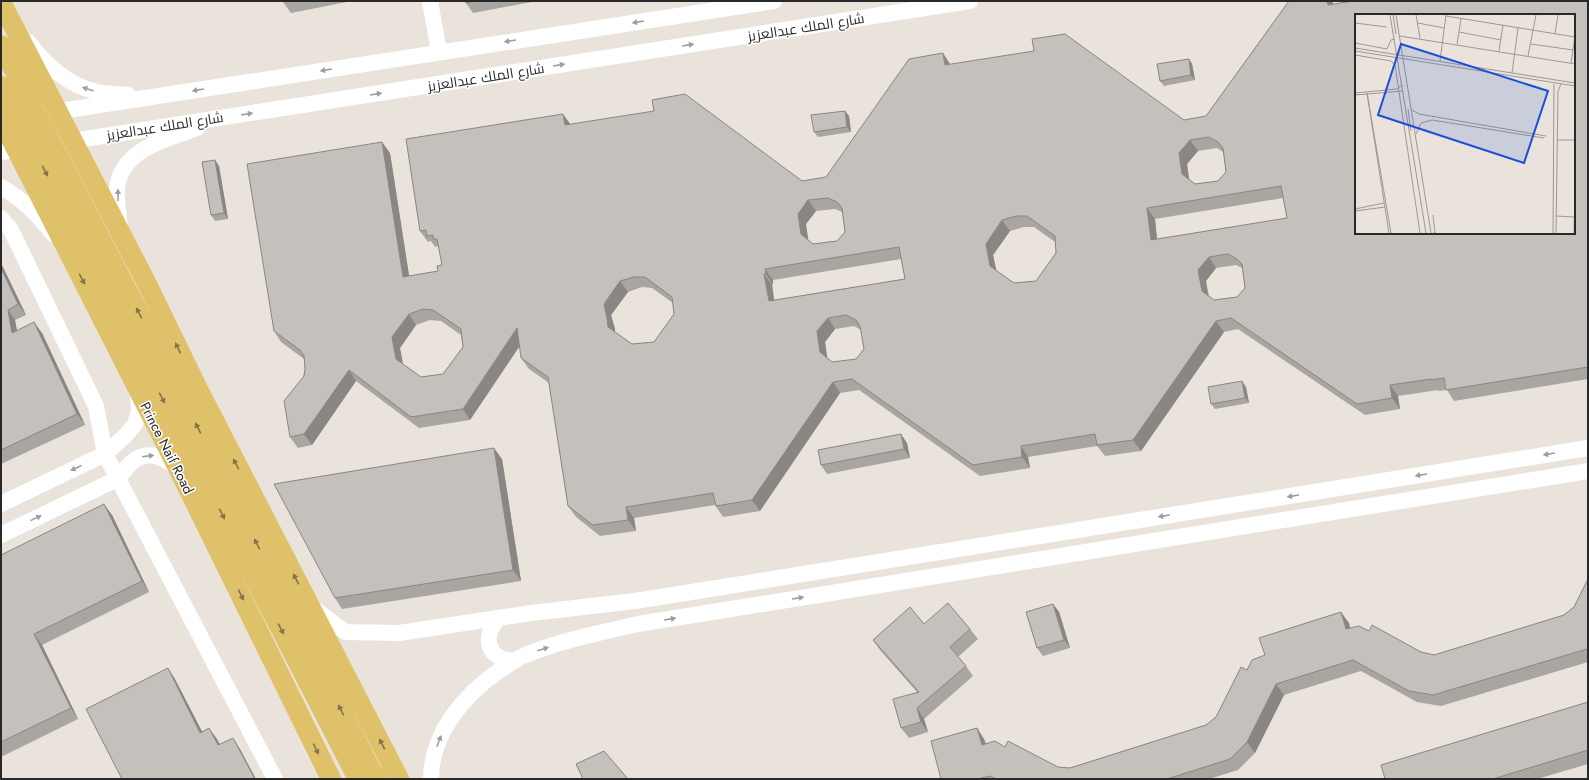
<svg xmlns="http://www.w3.org/2000/svg" width="1589" height="780" viewBox="0 0 1589 780" font-family="Jost,Cairo,sans-serif">
	<style>
		.lines { fill: none; stroke-linecap: round; stroke-linejoin: round }
		.minor { stroke: #fff; stroke-width: 16 }
		.major { stroke: #dfc16a; stroke-width: 20 }
		.wall { fill: #a9a5a1; fill-rule: evenodd }
		.shaded-wall { fill: #898683 }
		.building { fill: #c4c0bb; stroke: #898683; fill-rule: evenodd }
		.oneway { fill: #9e9e9e }
		.oneway2 { fill: #847449 }
		.labels { text-anchor: middle; stroke-width: 3; stroke-linejoin: round; paint-order: stroke }
		.street-label { font-size: 14px; fill: #282828; stroke: #fff }
		.inset-road { fill: none; stroke: #9c9893; stroke-width: 1 }
		.view { fill: #1d4ed8; fill-opacity: 0.15; stroke: #1d4ed8; stroke-width: 2 }
		.inset-edge { fill: none; stroke: #282828; stroke-width: 2 }
	</style>
	<rect width="100%" height="100%" fill="#e9e3db"/>
	<g class="lines">
		<g class="minor">
			<polyline points="430,1 439,52"/>
			<path d="M28 42C46 65 67 85 97 92 107 94 118 94 128 95"/>
			<polyline points="48,113 774,1"/>
			<polyline points="1,152 970,1"/>
			<path d="M1 187C23 199 38 215 53 234"/>
			<polyline points="1,218 11,230 96,406 105,454 275,779"/>
			<path d="M120 228C119 215 116 201 117 188 122 148 166 140 197 128"/>
			<polyline points="1,504 105,454 125,436 135,424 139,412 138,392"/>
			<path d="M1 535 117 479C122 474 125 469 130 464 146 448 163 457 178 468"/>
			<polyline points="311,606 345,632 399,633 531,613 635,601 1588,448"/>
			<path d="M499 618C481 637 487 660 515 661"/>
			<path d="M431 779C431 733 464 695 500 670 507 666 514 660 521 657 558 641 599 633 638 624L1588 471"/>
		</g>
		<g class="major">
			<polyline points="1,2 147,284 199,391 399,779"/>
			<polyline points="1,45 276,580 371,770 377,779"/>
			<polyline points="1,86 358,779"/>
			<polyline points="1,119 178,468 331,779"/>
		</g>
	</g>
	<g class="wall">
		<polygon points="283,1 352,1 291,13 283,2"/>
		<polygon points="465,1 537,1 473,13 466,3"/>
		<path d="M1289 1H1332L1333 4 1588 1V379L1454 401 1447 390 1439 391 1438 390 1398 396 1400 409 1365 415 1238 329 1224 332 1141 451 1105 456 1097 446 1028 457 1030 468 980 476 859 390 840 393 760 511 723 517 715 505 634 518 636 531 600 536 576 517 568 506 549 383 529 369 521 358 520 346 470 420 419 428 356 381 312 445 298 448 290 437 305 369 304 359 281 342 274 331 390 153 409 276 438 271 442 265 439 248 438 246 435 247 431 241 428 242 420 231 570 124 802 181 826 177 950 65 1184 120 1206 116ZM1356 15 1574 233H1356ZM1217 148 1223 152 1226 172 1218 181 1195 184 1189 180 1187 164 1198 151ZM1283 198 1287 218 1157 239 1155 219ZM835 209 842 212 845 232 837 241 813 244 808 240 806 224 816 211ZM1024 227H1034L1055 242 1056 253 1036 281 1014 283 996 271 993 255 1010 231ZM901 259 905 279 774 300 772 285H773V280ZM1236 265 1242 268 1245 288 1237 297 1214 300 1209 296 1206 281 1216 268ZM642 287 652 288 673 303 674 314 654 342 632 344 615 332V329L611 315 628 292ZM430 320 441 321 461 335 463 347 443 374 421 377 403 364 400 348 416 325ZM854 326 861 330 864 349 856 359 832 362 827 358 825 342 835 329Z"/>
		<polygon points="1189,59 1192,64 1195,80 1164,86 1160,81"/>
		<polygon points="845,111 849,116 851,132 818,137 814,132"/>
		<polygon points="215,160 219,166 228,219 215,221 211,215"/>
		<polygon points="1,263 26,315 15,320 17,330 42,333 85,425 1,464"/>
		<polygon points="1246,387 1249,403 1215,409 1211,404"/>
		<polygon points="907,443 910,458 827,474 821,465"/>
		<polygon points="502,459 521,581 342,609 335,598"/>
		<polygon points="112,515 149,592 42,645 78,719 1,757 1,555"/>
		<polygon points="1588,579 1588,662 1441,706 1417,702 1361,671 1284,695 1255,753 1238,770 1209,779 941,779 977,728 984,739 986,744 1005,747 1058,767 1070,768 1206,725 1216,717 1247,670 1265,655 1349,623 1350,628 1369,631 1421,652 1434,655 1564,615 1574,607"/>
		<polygon points="1053,604 1059,612 1070,648 1043,656 1037,648"/>
		<polygon points="924,624 970,629 978,639 958,657 966,666 973,676 924,719 928,732 909,738 901,728 917,692 880,650 873,640"/>
		<polygon points="1588,702 1588,764 1537,779 1385,779"/>
	</g>
	<g class="shaded-wall">
		<polygon points="1327,1 1332,1 1333,3 1335,16 1328,5"/>
		<polygon points="943,53 950,64 945,65"/>
		<polygon points="1189,59 1192,64 1195,80 1191,75"/>
		<polygon points="845,111 849,116 851,132 847,127"/>
		<polygon points="563,114 571,125 565,125"/>
		<polygon points="1190,140 1198,151 1187,164 1190,185 1182,174 1179,153"/>
		<polygon points="382,142 390,153 411,288 403,277"/>
		<polygon points="215,160 219,166 228,219 224,213"/>
		<polygon points="808,200 816,211 806,224 809,245 801,234 798,214"/>
		<polygon points="1147,208 1155,219 1158,251 1151,240"/>
		<polygon points="1002,220 1010,231 993,255 998,277 990,266 986,244"/>
		<polygon points="1209,257 1216,268 1206,281 1209,302 1202,291 1198,270"/>
		<polygon points="1,263 26,315 18,304 1,268"/>
		<polygon points="765,269 773,280 773,285 766,274"/>
		<polygon points="764,274 772,285 776,312 769,301"/>
		<polygon points="620,281 628,292 611,315 615,329 615,338 608,327 604,304"/>
		<polygon points="8,310 15,320 19,344 12,333"/>
		<polygon points="409,314 416,325 400,348 404,370 396,359 392,337"/>
		<polygon points="828,318 835,329 825,342 828,363 820,352 817,331"/>
		<polygon points="1216,321 1224,332 1141,451 1133,440"/>
		<polygon points="34,322 42,333 85,425 77,414"/>
		<polygon points="517,328 524,339 470,420 463,409"/>
		<polygon points="349,370 356,381 312,445 304,434"/>
		<polygon points="1242,381 1246,387 1249,403 1245,398"/>
		<polygon points="833,382 840,393 760,511 752,500"/>
		<polygon points="1390,385 1398,396 1400,409 1392,398"/>
		<polygon points="901,434 907,443 910,458 904,449"/>
		<polygon points="1021,446 1028,457 1030,468 1022,457"/>
		<polygon points="494,448 502,459 521,581 513,570"/>
		<polygon points="104,504 112,515 149,592 142,581"/>
		<polygon points="626,507 634,518 636,531 628,520"/>
		<polygon points="1053,604 1059,612 1070,648 1064,640"/>
		<polygon points="1341,612 1349,623 1353,640 1346,629"/>
		<polygon points="34,634 42,645 78,719 71,708"/>
		<polygon points="168,668 175,679 208,743 200,733"/>
		<polygon points="1276,684 1284,695 1255,753 1247,742"/>
		<polygon points="917,708 924,719 928,732 921,722"/>
		<polygon points="209,728 217,739 226,756 218,745"/>
		<polygon points="977,728 984,739 990,756 982,745"/>
		<polygon points="233,738 240,749 256,779 255,779"/>
	</g>
	<g class="building">
		<polygon points="465,1 474,1 466,3"/>
		<path d="M1289 1H1327L1328 5 1353 1H1588V367L1446 390 1444 378 1431 380V379L1390 385 1392 398 1357 404 1231 318 1216 321 1133 440 1097 445 1095 434 1021 446 1022 457 973 465 852 379 833 382 752 500 716 506 713 493 626 507 628 520 593 525 568 506 548 377 521 358 517 328 463 409 411 417 349 370 304 434 290 437 284 401 304 376 305 369 304 356 300 350 274 331 247 164 382 142 403 277 438 271 437 266 442 265 437 239H433V235L427 236 426 230 420 231 406 139 563 114 565 125 654 111 652 100 685 94 802 181 826 177 909 59 943 53 945 65 1034 51 1032 39 1065 34 1184 120 1206 116ZM1356 15H1574V233H1356ZM1209 137 1218 142 1223 148 1226 172 1218 181 1195 184 1182 174 1179 153 1190 140ZM1281 186 1287 218 1151 240 1147 208ZM828 198 837 202 842 208 845 232 837 241 813 244 801 234 798 214 808 200ZM1016 216H1027L1055 236 1056 253 1036 281 1014 283 990 266 986 244 1002 220ZM899 247 905 279 769 301 764 274H766L765 269ZM1228 254 1237 259 1242 264 1245 288 1237 297 1214 300 1202 291 1198 270 1209 257ZM634 277H645L672 297 674 314 654 342 632 344 608 327 607 318 604 304 620 281ZM423 309 433 310 461 329 463 347 443 374 421 377 396 359 392 337 409 314ZM846 315 856 320 860 326 864 349 856 359 832 362 820 352 817 331 828 318Z"/>
		<polygon points="1189,59 1191,75 1160,81 1157,64"/>
		<polygon points="845,111 847,127 814,132 811,115"/>
		<polygon points="215,160 224,213 211,215 202,162"/>
		<polygon points="1,268 18,304 8,310 12,333 34,322 77,414 1,450"/>
		<polygon points="1242,381 1245,398 1211,404 1208,387"/>
		<polygon points="901,434 904,449 821,465 818,450"/>
		<polygon points="494,448 513,570 335,598 274,484"/>
		<polygon points="104,504 142,581 34,634 71,708 1,742 1,555"/>
		<polygon points="1588,579 1588,648 1587,649 1433,695 1409,691 1353,660 1276,684 1247,742 1230,759 1167,779 996,779 990,776 977,779 941,779 931,741 977,728 982,745 995,741 1005,747 1008,741 1058,767 1070,768 1206,725 1216,717 1241,667 1247,670 1252,660 1265,655 1259,638 1341,612 1346,629 1359,626 1369,631 1372,625 1421,652 1434,655 1564,615 1574,607"/>
		<polygon points="948,603 970,629 950,647 966,666 917,708 921,722 901,728 893,699 919,692 873,640 910,607 924,624"/>
		<polygon points="1053,604 1064,640 1037,648 1026,612"/>
		<polygon points="168,668 200,733 209,728 218,745 233,738 255,779 122,779 86,709"/>
		<polygon points="1588,702 1588,750 1493,779 1385,779 1381,765"/>
		<polygon points="604,751 628,779 583,779 576,764"/>
	</g>
	<defs><path id="oneway-solid" d="M-6-.8H1V-3.2L6.5 0L1 3.2V.8H-6Z"/></defs>
	<g class="oneway">
		<use href="#oneway-solid" transform="translate(638 22) rotate(171)"/>
		<use href="#oneway-solid" transform="translate(510 41) rotate(171)"/>
		<use href="#oneway-solid" transform="translate(688 45) rotate(-9)"/>
		<use href="#oneway-solid" transform="translate(559 65) rotate(-9)"/>
		<use href="#oneway-solid" transform="translate(326 70) rotate(171)"/>
		<use href="#oneway-solid" transform="translate(88 89) rotate(-161)"/>
		<use href="#oneway-solid" transform="translate(198 90) rotate(171)"/>
		<use href="#oneway-solid" transform="translate(376 94) rotate(-9)"/>
		<use href="#oneway-solid" transform="translate(247 114) rotate(-9)"/>
		<use href="#oneway-solid" transform="translate(118 195) rotate(-91)"/>
		<use href="#oneway-solid" transform="translate(1549 454) rotate(171)"/>
		<use href="#oneway-solid" transform="translate(148 456) rotate(-7)"/>
		<use href="#oneway-solid" transform="translate(76 468) rotate(155)"/>
		<use href="#oneway-solid" transform="translate(1421 475) rotate(171)"/>
		<use href="#oneway-solid" transform="translate(1293 496) rotate(171)"/>
		<use href="#oneway-solid" transform="translate(1164 516) rotate(171)"/>
		<use href="#oneway-solid" transform="translate(36 518) rotate(-26)"/>
		<use href="#oneway-solid" transform="translate(798 598) rotate(-9)"/>
		<use href="#oneway-solid" transform="translate(670 619) rotate(-9)"/>
		<use href="#oneway-solid" transform="translate(543 649) rotate(-18)"/>
		<use href="#oneway-solid" transform="translate(439 741) rotate(-69)"/>
	</g>
	<g class="oneway2">
		<use href="#oneway-solid" transform="translate(45 171) rotate(63)"/>
		<use href="#oneway-solid" transform="translate(82 279) rotate(62)"/>
		<use href="#oneway-solid" transform="translate(139 313) rotate(-117)"/>
		<use href="#oneway-solid" transform="translate(178 348) rotate(-116)"/>
		<use href="#oneway-solid" transform="translate(162 398) rotate(63)"/>
		<use href="#oneway-solid" transform="translate(198 428) rotate(-117)"/>
		<use href="#oneway-solid" transform="translate(236 464) rotate(-117)"/>
		<use href="#oneway-solid" transform="translate(222 514) rotate(63)"/>
		<use href="#oneway-solid" transform="translate(257 544) rotate(-117)"/>
		<use href="#oneway-solid" transform="translate(296 579) rotate(-117)"/>
		<use href="#oneway-solid" transform="translate(241 595) rotate(64)"/>
		<use href="#oneway-solid" transform="translate(281 629) rotate(63)"/>
		<use href="#oneway-solid" transform="translate(341 710) rotate(-117)"/>
		<use href="#oneway-solid" transform="translate(382 744) rotate(-117)"/>
		<use href="#oneway-solid" transform="translate(316 749) rotate(64)"/>
	</g>
	<g class="labels">
		<g class="street-label">
			<text transform="translate(806 27) rotate(-9)" y="5">شارع الملك عبدالعزيز</text>
			<text transform="translate(486 77) rotate(-9)" y="5">شارع الملك عبدالعزيز</text>
			<text transform="translate(165 126) rotate(-9)" y="5">شارع الملك عبدالعزيز</text>
			<text transform="translate(167 448) rotate(63)" y="5">Prince Naif Road</text>
		</g>
	</g>
	<g transform="translate(1355 14)">
		<rect width="220" height="220" fill="#e9e3db"/>
		<path class="inset-road" d="M35 1 71 219M38 1 41 20M41 1 76 219M61 1 65 24M91 2 220 23M0 9 32 13M63 9 89 14M178 16 181 1M104 18 146 26M200 19 203 1M45 22 220 50M0 29 32 35 36 26 40 25M102 30 106 5M176 30 218 36M0 34 220 69M0 37 220 72M144 37 148 11M0 41 36 47 40 51 65 219M173 42 178 16M85 47 91 1M216 49 220 22M157 59 163 14M0 79 42 75 47 71M12 79 36 219M12 79 34 219M0 81 48 77M53 95 56 117M57 96 64 100 191 122M61 120 66 109 77 106 189 124M202 126H220M0 195 29 189M0 197 30 193M78 201 80 219H78M201 202 219 203M198 219 199 70M201 219 203 77 206 70M219 219 220 179"/>
		<path class="view" d="M46 30 193 77 169 149 23 101Z"/>
		<rect width="220" height="220" class="inset-edge"/>
	</g>
	<rect width="1589" height="780" fill="none" stroke="#282828" stroke-width="4"/>
</svg>
